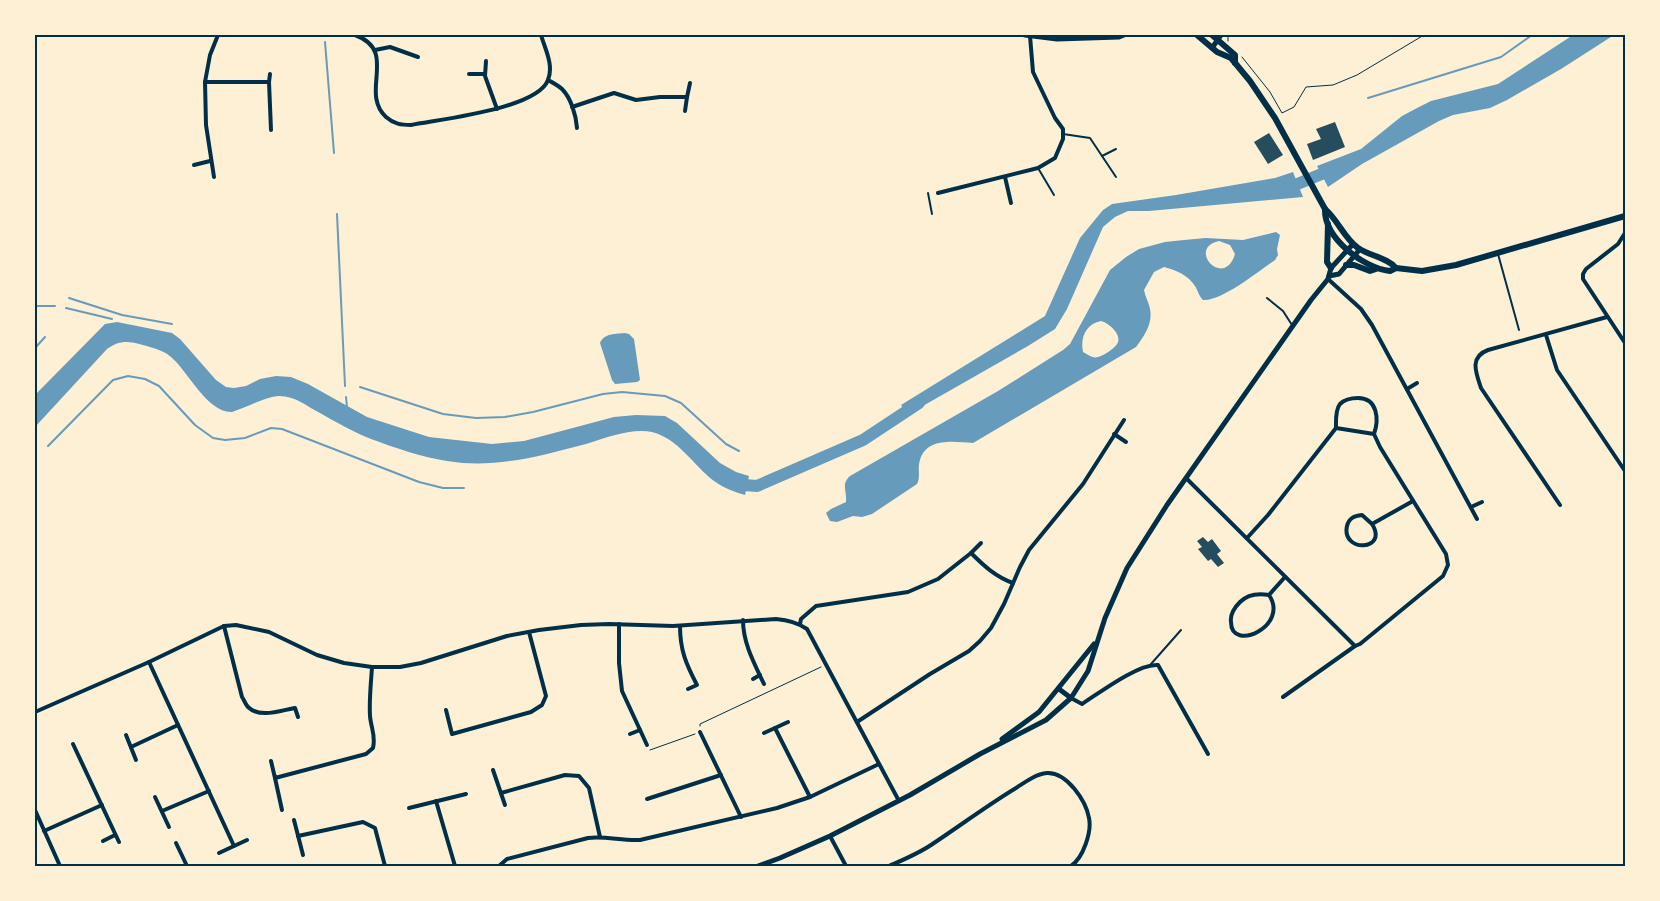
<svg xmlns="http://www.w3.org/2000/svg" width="1660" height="901" viewBox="0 0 1660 901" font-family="'Golos Text',sans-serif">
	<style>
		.water { fill: #669bbc; fill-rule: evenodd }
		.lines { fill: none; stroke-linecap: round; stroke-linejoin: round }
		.stream { stroke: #669bbc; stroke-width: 2 }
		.river { stroke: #669bbc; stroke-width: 12 }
		.building { fill: #264d5e }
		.path { stroke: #003049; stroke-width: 1 }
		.service { stroke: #003049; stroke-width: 2 }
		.minor { stroke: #003049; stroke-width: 4 }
		.tertiary { stroke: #003049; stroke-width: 5 }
		.primary { stroke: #003049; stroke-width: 6 }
		.neatline { fill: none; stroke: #003049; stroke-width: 2 }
	</style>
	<rect width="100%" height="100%" fill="#fdf0d5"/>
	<g class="water">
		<polygon points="1573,35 1614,35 1561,69 1507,100 1490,108 1453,115 1439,121 1362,164 1328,187 1317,166 1361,149 1402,116 1419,107 1431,101 1498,84"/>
		<polygon points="1293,172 1303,197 1149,211 1128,211 1115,217 1103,227 1067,309 1055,329 1028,346 907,415 901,405 1045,316 1080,238 1103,210 1112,204 1176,195 1275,178"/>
		<path d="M1276 232 1280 235 1277 249 1278 255 1275 260C1259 271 1221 302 1203 300 1199 296 1198 291 1195 286 1188 275 1176 270 1164 267L1154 272 1144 290C1145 296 1149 303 1150 309 1153 324 1144 336 1136 347L973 443C954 442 927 437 920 460 917 469 921 477 917 484L872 514 862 517 853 516 837 522 830 521 826 513 831 509 846 502C847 491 841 484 850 476L998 391 1063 350 1070 344 1110 270 1126 257 1139 249 1165 242 1184 240 1206 238 1243 240ZM1219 241 1230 245 1235 254C1224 290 1186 248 1219 241ZM1101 321C1109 323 1123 335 1117 344 1114 349 1103 356 1098 357 1093 359 1087 354 1083 352 1080 337 1086 324 1101 321Z"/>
		<path d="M117 322 172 333 180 339 216 380 226 387 234 388 246 386 260 379 276 376 291 377 308 384 367 417 429 437 492 444 524 441 614 417 636 415 665 416 677 423 720 463 736 472 749 476 745 495C734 492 724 488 714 481 693 465 679 439 652 432 631 428 606 438 586 444 540 456 495 469 447 461 422 457 395 448 371 439 353 432 336 422 320 413 306 406 296 396 279 396 265 397 245 408 232 412 207 413 188 371 171 357 163 350 153 348 143 345 128 341 120 340 107 349L35 427V395L105 324Z"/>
		<path d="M625 333 629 334 634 339 640 380 637 382 615 384 612 380 600 343C604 333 616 334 625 333Z"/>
	</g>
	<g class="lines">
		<g class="stream">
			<polyline points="325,42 334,153"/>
			<polyline points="1368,98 1501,57 1532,35"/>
			<polyline points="337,214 345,386"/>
			<polyline points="69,298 122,315 172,324"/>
			<polyline points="35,306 55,306"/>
			<polyline points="66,308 112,319"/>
			<polyline points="35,348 45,337"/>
			<polyline points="360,387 443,414 476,418 505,417 533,412 603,394 622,392 665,396 681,403 726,444 739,451"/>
			<polyline points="346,397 347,407"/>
			<polyline points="48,446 113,380 128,376 145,379 159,386 195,425 213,438 225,440 245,438 271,428 282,429 419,482 443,488 464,488"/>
		</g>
		<g class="river">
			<polyline points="1283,190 1336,168"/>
			<polyline points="732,481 744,485 757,486 863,440 919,403"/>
		</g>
	</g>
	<g class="building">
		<polygon points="1335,122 1345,147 1313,160 1307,144 1321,139 1316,129"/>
		<polygon points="1269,133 1283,155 1268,164 1254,142"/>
		<polygon points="1203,537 1208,542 1212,539 1221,551 1217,554 1224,563 1218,567 1211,559 1208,561 1198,549 1202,547 1197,541"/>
	</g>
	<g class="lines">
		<g class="path">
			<polyline points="1228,35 1228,41"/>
			<polyline points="1242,57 1270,92 1282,113 1294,107 1306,87 1333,85 1357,75 1424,35"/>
			<polyline points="700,726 700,724 821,667"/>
			<polyline points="650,750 695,734"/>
		</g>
		<g class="service">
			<polyline points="1063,134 1090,138 1116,177"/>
			<polyline points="1102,156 1116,149"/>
			<polyline points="1038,168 1054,195"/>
			<polyline points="928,193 932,214"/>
			<polyline points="1498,254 1519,330"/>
			<polyline points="1267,298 1283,311 1292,325"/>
			<polyline points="1151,664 1181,630"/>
		</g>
		<g class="minor">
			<path d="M355 35C399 51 359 92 386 117 394 124 401 125 411 125 441 119 537 109 548 80 554 65 545 49 541 35"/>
			<polyline points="375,50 390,47 418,57"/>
			<polyline points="486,61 485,76 497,109"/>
			<polyline points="469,74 485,74"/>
			<path d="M548 80C553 83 558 85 562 89 571 98 576 115 577 128"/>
			<polyline points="205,82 269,82 271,130"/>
			<polyline points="269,82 270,74"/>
			<polyline points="687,97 690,83"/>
			<polyline points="572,107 614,93 636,100 660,97 687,97 685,111"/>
			<polyline points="194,165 210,161"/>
			<polyline points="214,177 206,125 205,82 210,55 218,35"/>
			<polyline points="1005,177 1011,203"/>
			<polyline points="938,193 1038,168 1055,158 1063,139 1063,129 1055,118 1033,72 1030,36"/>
			<polyline points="1625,233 1618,244 1586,269 1583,274 1583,279 1625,343"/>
			<polyline points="1328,279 1361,309 1372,325 1477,519"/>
			<polyline points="1546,335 1557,370 1625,471"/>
			<polyline points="1407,389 1417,383"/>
			<path d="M1336 428C1336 421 1335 410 1340 404 1345 399 1352 398 1358 398 1378 398 1379 420 1374 434"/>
			<polyline points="1114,434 1126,442"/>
			<polyline points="1187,479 1355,646"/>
			<path d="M1560 505 1481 388C1476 373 1469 357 1488 350L1607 317"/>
			<polyline points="1471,507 1482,502"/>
			<path d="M1372 524 1362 515C1354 516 1349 518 1347 526 1341 553 1389 551 1372 524L1413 501"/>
			<polyline points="1247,538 1268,515 1336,428 1374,434 1380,447 1446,554 1448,565 1443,576 1360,644 1355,646 1283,697"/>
			<polyline points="971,553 981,543"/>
			<path d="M1269 595C1258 593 1248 594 1240 602 1235 607 1230 615 1231 622 1231 653 1290 626 1269 595L1285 577"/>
			<path d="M743 620C743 643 754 663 764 684"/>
			<polyline points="619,624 619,663 622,691 647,745"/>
			<path d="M800 624 801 619 816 606 908 592 938 579 971 553C984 566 996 577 1013 583"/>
			<path d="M224 626 242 697C244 700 246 705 248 707 260 719 282 710 295 708L298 717"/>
			<path d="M680 626C680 650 686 664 697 685L688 689"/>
			<polyline points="149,662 234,846 247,840"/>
			<polyline points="753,679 760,675"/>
			<path d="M1071 698 1082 704C1099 693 1139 663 1158 665L1208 754"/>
			<polyline points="446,710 452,734 531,712 542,705 546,696 529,632"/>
			<path d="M35 712 149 662 224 626 236 625 269 632 317 655 344 663 372 667H400L421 663 507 636 539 630 581 625 609 624 673 626 776 619C788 620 797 622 807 629L899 801"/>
			<polyline points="788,722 775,728 810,797"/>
			<polyline points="857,722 930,674 969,651 980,641 991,628 1004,604 1020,567 1029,550 1083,484 1124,420"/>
			<polyline points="700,732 741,817"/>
			<polyline points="764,733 775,728"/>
			<polyline points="630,734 640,730"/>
			<polyline points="126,735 136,760"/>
			<polyline points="73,744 119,842"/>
			<polyline points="131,747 178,725"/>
			<path d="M271 761 275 778 366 754 373 748C376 736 371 728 370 716 369 700 371 683 372 667"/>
			<polyline points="493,770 505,805"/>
			<polyline points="275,778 282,810"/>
			<polyline points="501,793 565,775 579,776 589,788 600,837"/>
			<polyline points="155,797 169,827"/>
			<polyline points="647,799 721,775"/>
			<polyline points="436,801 455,866"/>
			<polyline points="409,808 466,794"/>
			<polyline points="35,810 60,866"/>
			<polyline points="162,811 209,791"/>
			<polyline points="294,820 303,855"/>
			<polyline points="44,831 102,805"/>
			<polyline points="298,836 363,822 375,828 385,866"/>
			<polyline points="830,836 846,866"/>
			<polyline points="103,841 115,835"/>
			<polyline points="176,843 187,866"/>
			<polyline points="219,853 234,846"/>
			<path d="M499 866 507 859 588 838C606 836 622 841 640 840L777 808 810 797 879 764"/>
			<path d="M889 866C905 859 920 853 934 843 961 825 988 805 1016 788 1025 782 1036 774 1047 773 1067 772 1086 801 1089 818 1092 832 1083 858 1071 866"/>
		</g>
		<g class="tertiary">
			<polyline points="1025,35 1057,39 1119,37 1124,35"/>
			<polyline points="1212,48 1221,35"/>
			<polyline points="1329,276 1339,274 1360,249"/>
			<polyline points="1059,689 1071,698"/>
			<polyline points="1002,739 1039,712 1094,644"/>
			<polyline points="758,866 780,858 830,836 910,795 980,754 1046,720 1071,698 1088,671 1105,618 1127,568 1167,505 1311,300 1328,279 1331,268 1353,244"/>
		</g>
		<g class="primary">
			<path d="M1197 35 1217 52 1231 58 1250 81 1275 118 1325 209C1338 220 1344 238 1358 248 1370 256 1388 258 1396 268"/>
			<polyline points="1212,35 1235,55 1235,63"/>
			<path d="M1325 209C1324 238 1363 268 1390 271L1396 268 1422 271 1456 265 1625 216"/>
			<polyline points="1328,224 1327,262 1331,268"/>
			<polyline points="1346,265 1354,265 1370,271 1376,269"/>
		</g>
	</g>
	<rect width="1660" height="901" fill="none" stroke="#fdf0d5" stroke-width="72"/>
	<rect x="36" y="36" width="1588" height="829" class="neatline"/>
</svg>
